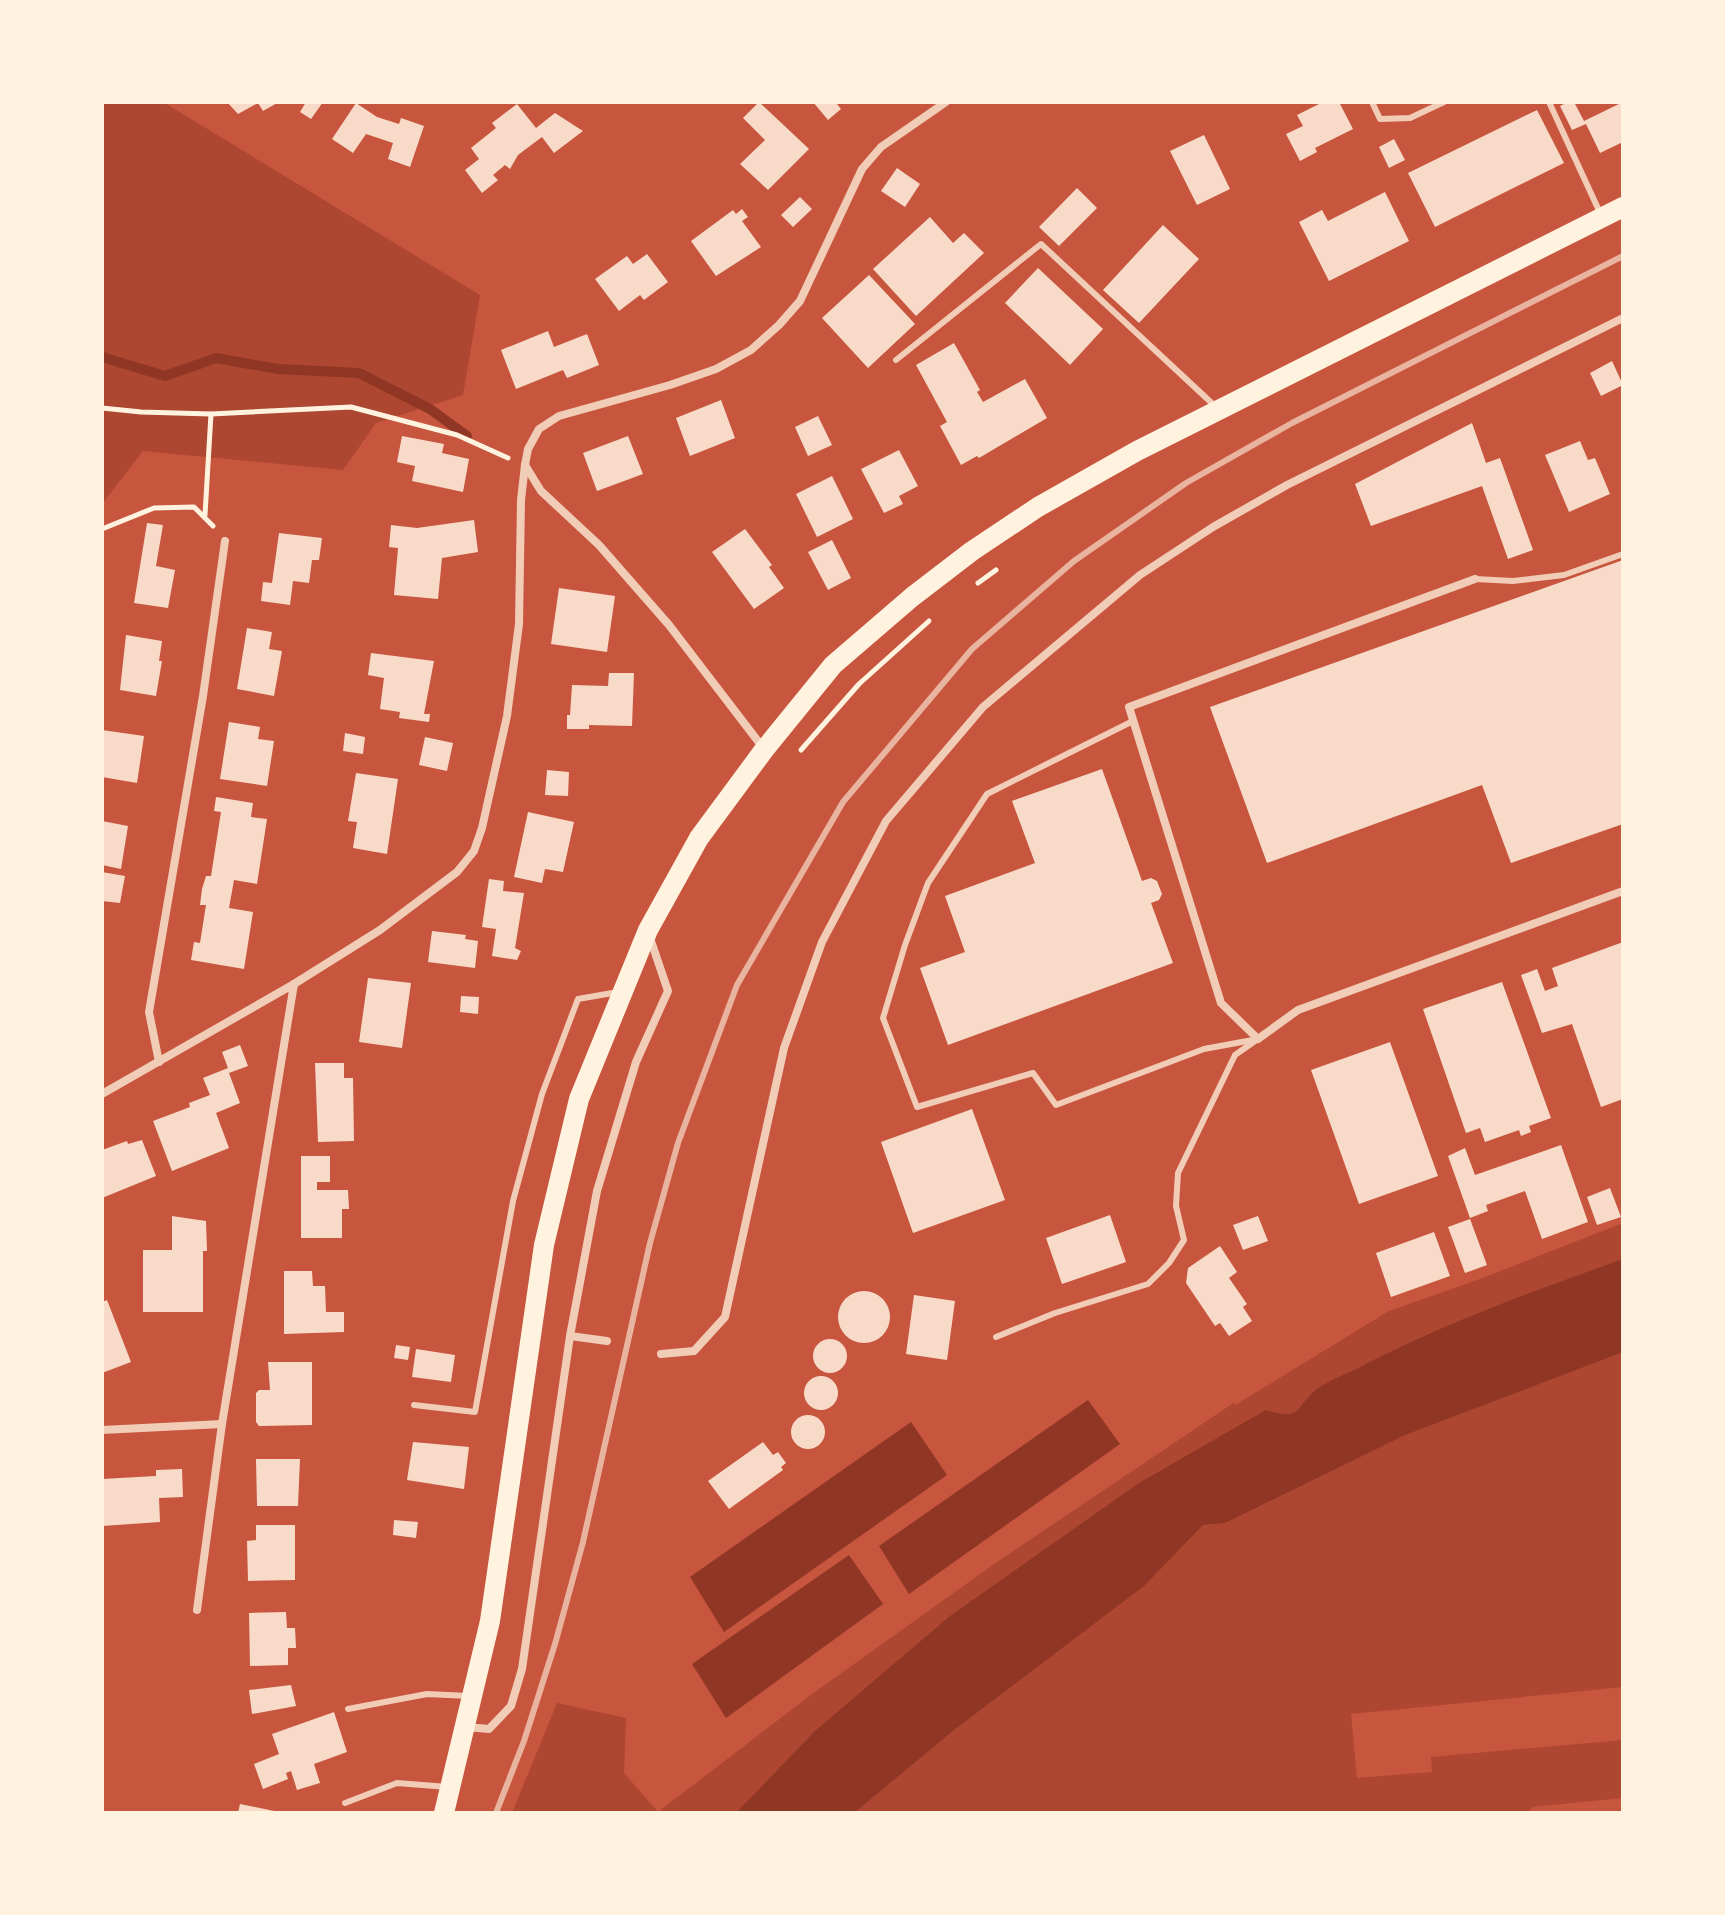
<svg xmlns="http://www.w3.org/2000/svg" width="1725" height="1915" viewBox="0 0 1725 1915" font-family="'Times New Roman',serif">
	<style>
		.green { fill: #ae4732 }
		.water { fill: #8f3625 }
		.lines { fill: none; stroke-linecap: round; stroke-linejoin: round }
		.stream { stroke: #8f3625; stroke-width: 10 }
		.building { fill: #f7dbc8 }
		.path { stroke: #fff3e0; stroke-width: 5 }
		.service { stroke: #f1ccb7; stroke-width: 6 }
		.minor { stroke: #f1ccb7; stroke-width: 8 }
		.primary { stroke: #fff3e0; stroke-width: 20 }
		.rail { stroke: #e9b49f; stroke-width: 6 }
	</style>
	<rect width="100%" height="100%" fill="#c8553d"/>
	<g class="green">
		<polygon points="102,102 163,102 480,295 463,395 376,423 343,470 143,451 102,504"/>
		<polygon points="1623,1223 1623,1687 1351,1714 1357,1778 1432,1772 1431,1757 1623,1740 1623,1798 1533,1807 1527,1813 512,1813 557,1703 626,1718 624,1773 658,1812 812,1694 997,1562 1235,1402 1235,1405 1389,1311 1480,1279"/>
	</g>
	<g class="water">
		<path d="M1623 1259V1352L1405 1435 1225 1523 1203 1525 1144 1586 954 1730 854 1813H736L815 1731 950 1616 1139 1483 1266 1410C1303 1421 1293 1409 1316 1390 1328 1381 1346 1374 1360 1367 1444 1323 1534 1291 1623 1259Z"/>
		<polygon points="1088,1400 1120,1444 909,1594 879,1546"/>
		<polygon points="911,1422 947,1475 724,1632 690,1577"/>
		<polygon points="849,1555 883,1604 726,1718 692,1664"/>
	</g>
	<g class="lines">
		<polyline class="stream" points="102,357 165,376 216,358 278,369 359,373 430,409 467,436"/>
	</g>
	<g class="building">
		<polygon points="227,102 279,102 263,111 258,103 238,114"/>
		<polygon points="306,102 323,102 311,119 300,112"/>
		<polygon points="759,102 809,149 768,190 740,164 765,140 743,118"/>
		<polygon points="813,102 840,102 837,104 841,109 828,120"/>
		<polygon points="1323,102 1339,102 1353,129 1315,148 1317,152 1300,161 1286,134 1303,126 1297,115"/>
		<polygon points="1568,102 1574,102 1584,121 1623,102 1623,142 1600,153 1586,124 1572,130 1560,106"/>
		<polygon points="356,103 377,117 399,124 401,118 424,126 410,167 388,159 393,143 366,134 353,153 332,139"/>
		<polygon points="517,104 536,128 555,113 583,131 554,153 542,137 518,155 510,169 505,165 493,175 498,180 482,193 465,170 479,159 471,148 496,128 492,123"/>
		<polygon points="1537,110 1564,163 1435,227 1408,173"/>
		<polygon points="1204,135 1230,189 1197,205 1170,151"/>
		<polygon points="1394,139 1405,160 1389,168 1379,147"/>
		<polygon points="897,168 920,184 905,207 881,191"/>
		<polygon points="1077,188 1097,208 1059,246 1039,227"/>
		<polygon points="1385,192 1409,241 1329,281 1299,222 1322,210 1328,221"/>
		<polygon points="800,197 812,209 793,227 781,215"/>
		<polygon points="742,209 748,217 742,221 761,247 716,276 691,241 733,210 736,214"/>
		<polygon points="930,217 953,243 964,233 984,253 916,316 873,269"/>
		<polygon points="1163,225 1199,259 1139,323 1103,290"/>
		<polygon points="647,254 668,282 644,300 640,295 619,311 595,279 627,256 633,264"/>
		<polygon points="1038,268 1103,329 1070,365 1005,303"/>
		<polygon points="869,275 915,324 868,368 822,318"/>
		<polygon points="548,331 554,347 587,334 599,365 567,378 563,370 516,389 501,350"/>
		<polygon points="954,343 980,390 977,392 983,402 1025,379 1047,418 979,458 977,456 961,465 940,426 947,422 916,365"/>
		<polygon points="1612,361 1623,385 1601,396 1590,373"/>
		<polygon points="721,400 735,438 690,456 676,418"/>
		<polygon points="818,416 832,445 808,456 795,427"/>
		<polygon points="1472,423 1486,463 1500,458 1533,550 1508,559 1482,486 1371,526 1355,484"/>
		<polygon points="402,436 444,444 442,453 469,459 463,492 412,481 415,466 397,462"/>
		<polygon points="628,436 643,474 597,491 583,453"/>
		<polygon points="1580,441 1588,460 1595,458 1610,494 1569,512 1545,455"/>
		<polygon points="899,450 918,486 899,496 903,504 884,513 861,469"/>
		<polygon points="832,476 853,519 817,537 796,494"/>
		<polygon points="474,520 478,552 442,558 438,599 394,595 398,548 389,547 391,525 417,528"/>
		<polygon points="147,523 163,525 156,566 175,570 168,608 134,603"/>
		<polygon points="745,529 772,565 769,567 784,588 754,609 712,552"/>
		<polygon points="279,533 322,538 319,560 312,560 309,583 293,581 290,605 261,601 263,582 272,583"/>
		<polygon points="832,540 851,578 828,590 808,552"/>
		<polygon points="1623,560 1623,824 1511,863 1482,785 1267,863 1210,707"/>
		<polygon points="559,588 615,596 607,652 551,644"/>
		<polygon points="247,628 272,632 269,649 282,651 274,696 237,689"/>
		<polygon points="126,635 162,641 159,661 162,661 156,696 120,690"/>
		<polygon points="371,653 434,661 424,714 430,714 429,722 399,718 400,712 380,709 384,678 368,675"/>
		<polygon points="609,673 634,673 632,726 589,725 589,729 567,729 567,715 570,715 572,685 608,686"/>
		<polygon points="229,722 260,727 258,739 274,741 267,786 220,779"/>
		<polygon points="102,730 144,736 137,783 102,777"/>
		<polygon points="345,733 365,737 363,754 343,751"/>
		<polygon points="425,737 453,743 447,771 419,765"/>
		<polygon points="1102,769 1142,881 1151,878 1157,881 1162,894 1159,900 1151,903 1173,963 948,1045 920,968 965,952 945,896 1035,863 1012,801"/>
		<polygon points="547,770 569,772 568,796 545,795"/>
		<polygon points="356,773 398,779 387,854 353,848 357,822 348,821"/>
		<polygon points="216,797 253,803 251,817 267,819 257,884 234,880 229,908 253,912 244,969 191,960 194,942 200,943 206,905 200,905 202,889 206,876 211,876 221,812 214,811"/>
		<polygon points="528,812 574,822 563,872 545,869 542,883 514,877"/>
		<polygon points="102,821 128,826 121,869 102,865"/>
		<polygon points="102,872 125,876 120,903 102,901"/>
		<polygon points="489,879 504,881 503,891 524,893 515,948 521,951 517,960 492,956 496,929 482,927"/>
		<polygon points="432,931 466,935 465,939 478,941 475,968 428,962"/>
		<polygon points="1623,942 1623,1099 1601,1107 1572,1024 1542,1033 1521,975 1537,969 1545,991 1558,986 1552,968"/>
		<polygon points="368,978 411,983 402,1048 359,1042"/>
		<polygon points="1502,982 1551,1118 1529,1126 1531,1132 1521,1136 1519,1130 1485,1142 1480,1128 1466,1133 1423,1009"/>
		<polygon points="461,996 479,997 478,1014 460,1012"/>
		<polygon points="1390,1042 1438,1176 1359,1204 1311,1070"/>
		<polygon points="240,1045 248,1066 229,1073 240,1103 216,1113 229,1148 172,1171 153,1121 190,1107 189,1103 210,1095 203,1078 228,1068 222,1052"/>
		<polygon points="315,1063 344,1063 344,1078 353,1078 354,1141 318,1142"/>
		<polygon points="972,1109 1005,1200 913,1233 881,1142"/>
		<polygon points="142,1140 156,1176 102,1198 102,1150 127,1141 128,1144"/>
		<polygon points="1561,1145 1588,1222 1542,1239 1525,1191 1486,1205 1488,1211 1470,1218 1448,1156 1465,1148 1475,1175"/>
		<polygon points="301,1156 330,1156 330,1182 317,1182 317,1190 348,1190 349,1209 342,1209 342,1238 301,1238"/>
		<polygon points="1610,1188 1621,1217 1597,1225 1587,1197"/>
		<polygon points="1110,1215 1126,1262 1062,1284 1046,1238"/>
		<polygon points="172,1216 206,1221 207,1251 203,1251 203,1312 143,1312 143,1250 172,1250"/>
		<polygon points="1258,1216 1268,1241 1243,1250 1233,1225"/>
		<polygon points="1470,1219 1487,1265 1465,1273 1448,1227"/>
		<polygon points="1434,1232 1450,1276 1391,1297 1376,1253"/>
		<polygon points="1220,1246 1237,1272 1229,1278 1247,1304 1243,1307 1252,1321 1229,1336 1220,1323 1215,1326 1186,1283 1188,1268"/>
		<polygon points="284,1271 312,1271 313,1286 325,1286 326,1312 344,1312 344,1332 284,1334"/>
		<circle cx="864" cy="1317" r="26"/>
		<polygon points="914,1295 955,1301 947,1360 906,1354"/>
		<polygon points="107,1300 131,1362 102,1373 102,1302"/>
		<circle cx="830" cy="1356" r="17"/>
		<polygon points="396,1345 410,1347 408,1360 394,1358"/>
		<polygon points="416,1349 455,1355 451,1382 412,1377"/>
		<polygon points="268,1362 312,1362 312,1425 259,1426 256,1422 256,1393 259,1390 270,1390"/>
		<circle cx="821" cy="1393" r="17"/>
		<circle cx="808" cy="1432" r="17"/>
		<polygon points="413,1442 469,1447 464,1489 407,1480"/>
		<polygon points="763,1442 773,1455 778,1452 786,1463 781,1467 783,1470 729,1509 708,1481"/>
		<polygon points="256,1459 300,1459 298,1506 257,1506"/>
		<polygon points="182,1469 183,1497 159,1498 160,1522 102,1526 102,1479 156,1476 156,1470"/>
		<polygon points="394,1520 418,1522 416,1538 393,1535"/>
		<polygon points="256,1525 295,1525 295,1580 248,1581 247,1541 256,1540"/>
		<polygon points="286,1612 287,1628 295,1628 296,1648 288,1648 288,1665 250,1666 249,1613"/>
		<polygon points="291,1685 296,1706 252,1714 249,1690"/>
		<polygon points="334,1712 347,1752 314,1764 320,1783 297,1790 291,1771 286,1773 288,1779 263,1789 254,1764 279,1754 272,1734"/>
		<polygon points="240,1804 279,1812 279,1813 238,1813"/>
	</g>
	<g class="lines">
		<g class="path">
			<polyline points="102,408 141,412 211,414 351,407 457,435 508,458"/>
			<polyline points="205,515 211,414"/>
			<polyline points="102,529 154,508 194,507 213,526"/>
			<polyline points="978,583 996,570"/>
			<polyline points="801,750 859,684 929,621"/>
		</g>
		<g class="service">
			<polyline points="1372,102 1380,119 1410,118 1444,102"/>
			<polyline points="1549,102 1601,215"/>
			<polyline points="896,360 1041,244 1216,407"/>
			<polyline points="1475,579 1513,581 1564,575 1623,554"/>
			<polyline points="1133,721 987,794 928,883 905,945 883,1018 917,1107 1033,1073 1056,1105 1204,1049 1258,1039"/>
			<polyline points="996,1337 1055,1313 1148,1284 1169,1263 1184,1240 1176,1206 1178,1173 1235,1055 1255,1041"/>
			<polyline points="414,1405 475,1412 513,1201 542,1094 578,999 618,992"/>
			<polyline points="348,1709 427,1694 469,1696"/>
			<polyline points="345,1803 397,1783 448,1787"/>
		</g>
		<g class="minor">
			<polyline points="525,465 541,491 599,545 669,625 764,749"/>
			<polyline points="1475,579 1129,707 1221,1003 1258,1039 1298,1010 1623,891"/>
			<polyline points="159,1062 149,1012 203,696 225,541"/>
			<polyline points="102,1094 294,984 380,930 457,872 474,851 482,828 507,716 519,624 521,500 525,465 528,449 539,429 559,416 670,385 716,369 751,350 779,325 800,301 862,169 881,147 946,102"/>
			<polyline points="570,1336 607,1341"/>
			<polyline points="661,1354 694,1351 725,1317 784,1048 822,942 886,821 983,707 1140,575 1213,527 1287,485 1623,318"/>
			<polyline points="102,1430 222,1424"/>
			<polyline points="197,1610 222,1424 294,984"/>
			<polyline points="466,1727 489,1729 511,1706 522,1669 570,1336 597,1191 636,1062 668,991 649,935"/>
		</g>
		<polyline class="primary" points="444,1813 490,1621 544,1245 579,1099 648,930 699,838 764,750 833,665 912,597 972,551 1038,507 1137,451 1623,207"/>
		<polyline class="rail" points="496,1813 524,1741 555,1644 583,1542 650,1243 678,1143 737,985 843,802 972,649 1074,561 1186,483 1292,423 1623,256"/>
	</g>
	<rect width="1725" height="1915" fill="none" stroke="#fff3e0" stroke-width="208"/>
</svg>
